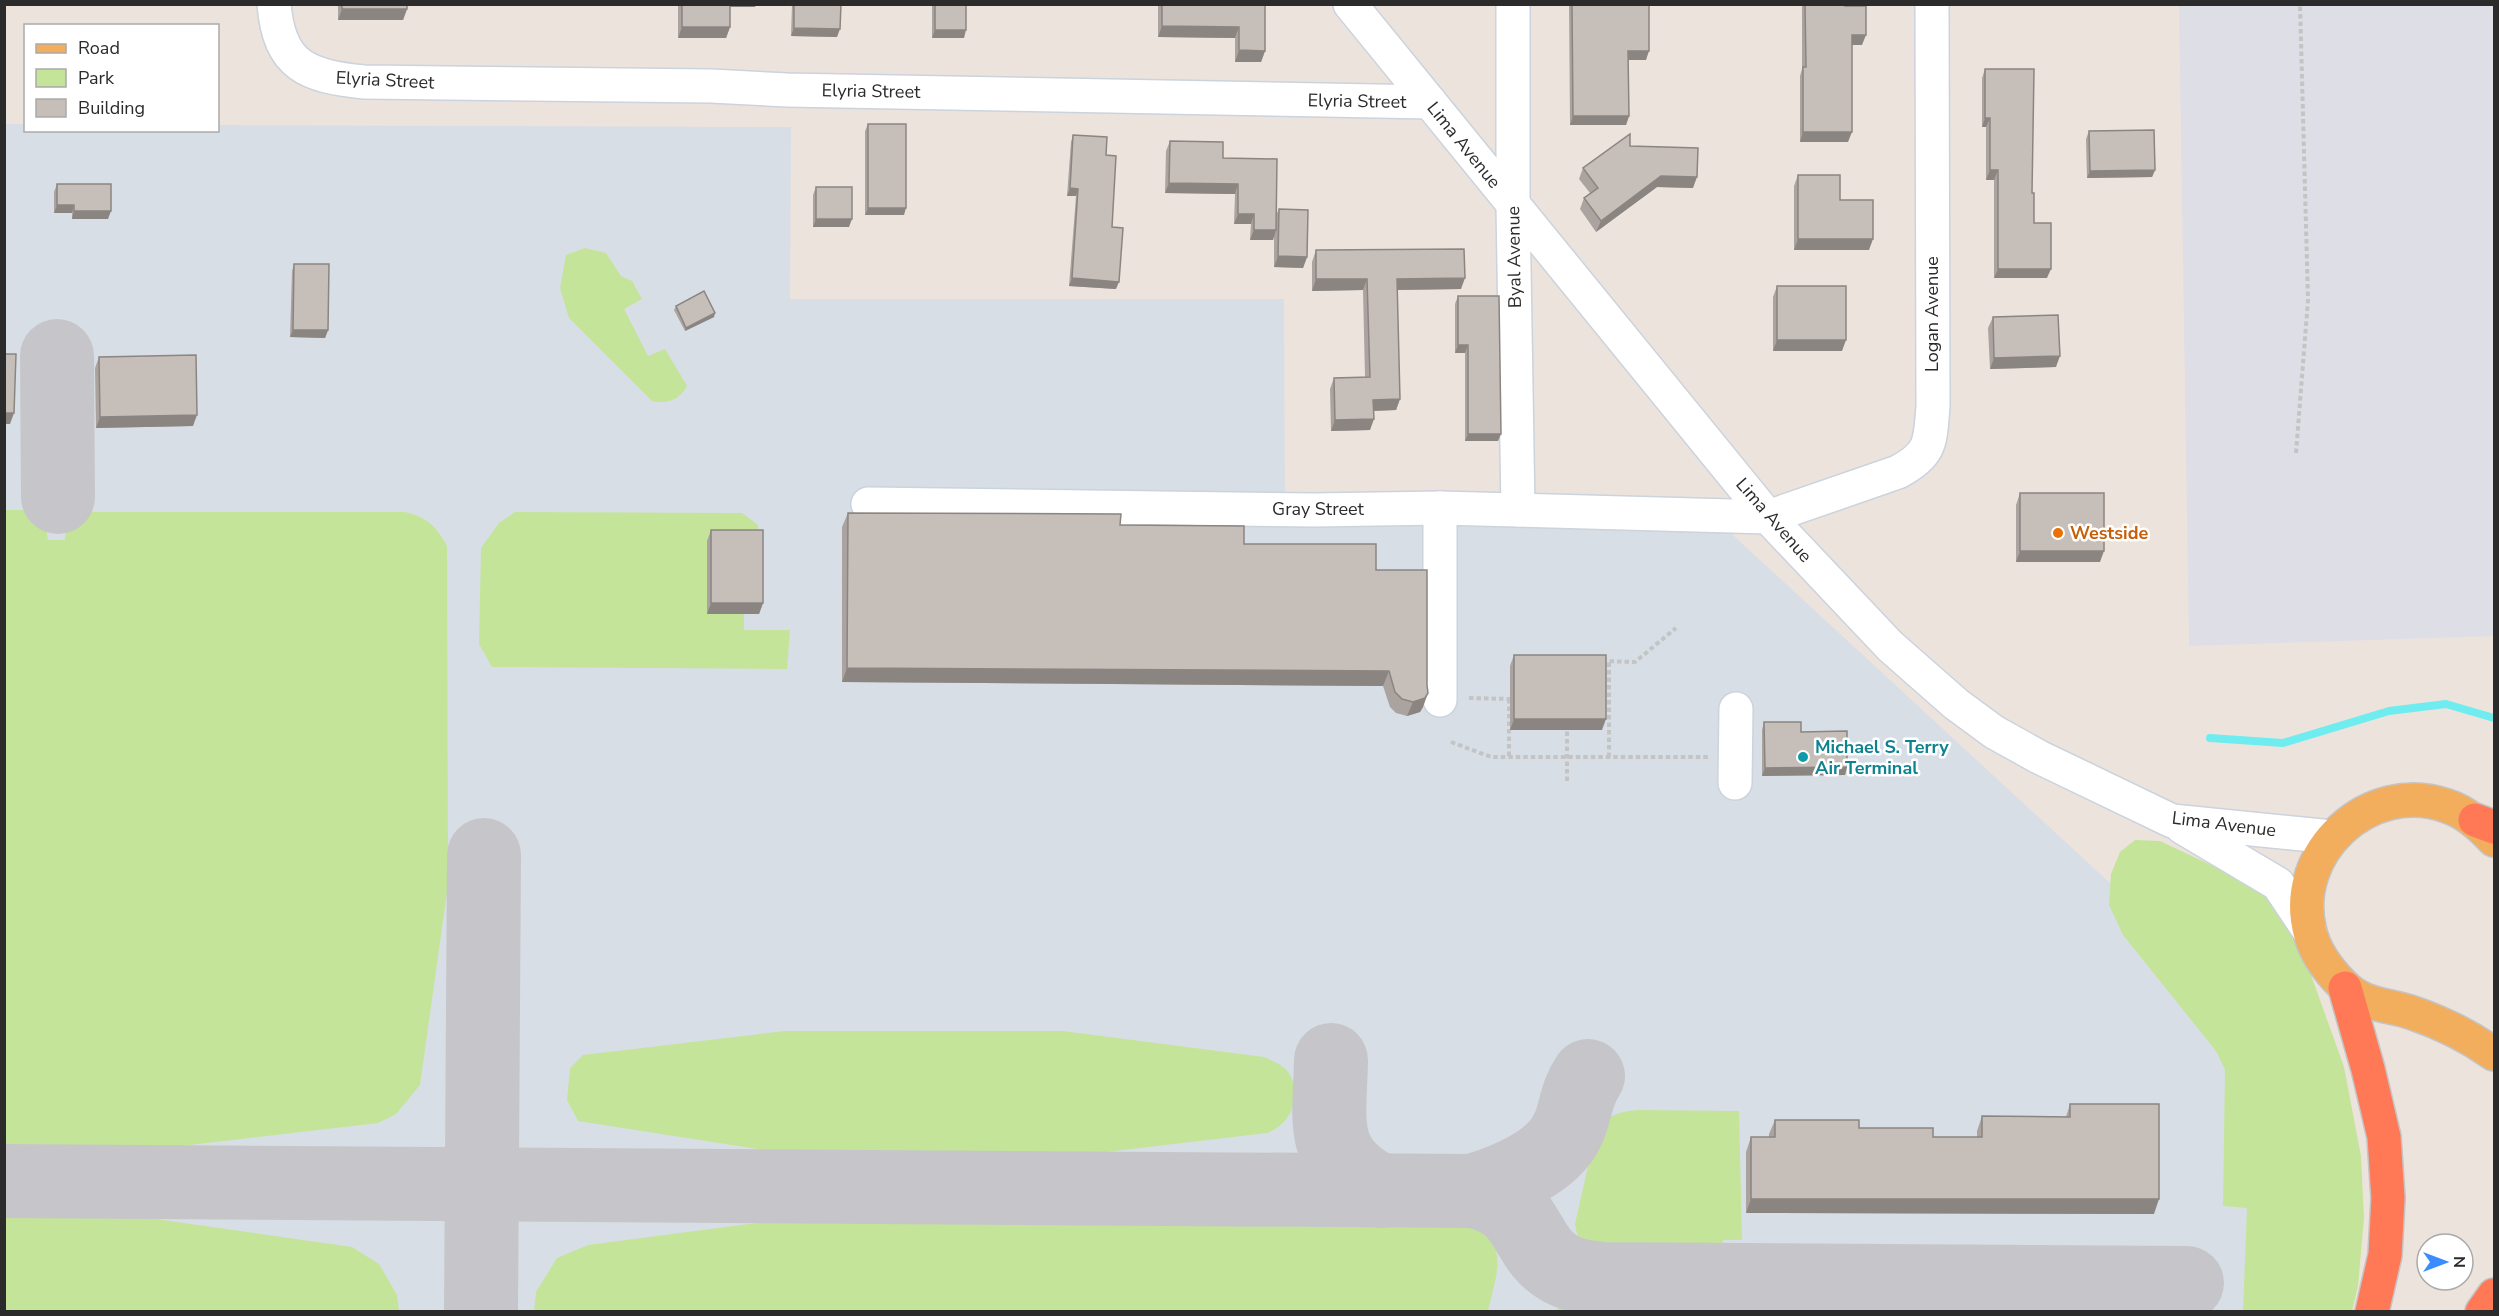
<svg xmlns="http://www.w3.org/2000/svg" width="2499" height="1316" viewBox="0 0 2499 1316" font-family="'Nunito Sans',sans-serif">
	<style>
		.industrial { fill: #dedee6 }
		.airport { fill: #d8dee6 }
		.green { fill: #c4e499 }
		.lines { fill: none; stroke-linecap: round; stroke-linejoin: round }
		.stream { stroke: #6fecf0; stroke-width: 8 }
		.taxiway { stroke: #c6c6ca; stroke-width: 74 }
		.minor-casing { stroke: #cbd3dd; stroke-width: 36 }
		.major-casing { stroke: #c4c4c4; stroke-width: 36 }
		.highway-casing { stroke: #c4c4c4; stroke-width: 36 }
		.path { stroke: #c4c4c4; stroke-width: 4; stroke-dasharray: 4.5 3; stroke-linecap: butt }
		.minor { stroke: #fff; stroke-width: 33 }
		.major { stroke: #f2ad5d; stroke-width: 33 }
		.highway { stroke: #ff7956; stroke-width: 33 }
		.wall { fill: #aaa39f }
		.shaded-wall { fill: #8b8582 }
		.building { fill: #c6beb9; stroke: #8b8582; stroke-width: 1.5 }
		.food-dot { fill: #e8710a; stroke: #fff; stroke-width: 2 }
		.culture-dot { fill: #0f9aa8; stroke: #fff; stroke-width: 2 }
		.labels { text-anchor: middle; stroke-width: 5; stroke-linejoin: round; paint-order: stroke }
		.street-label { font-size: 18px; fill: #2b2b2b; stroke: #fff }
		.food-label { font-size: 18px; font-weight: bold; fill: #c56008; stroke: #fff; text-anchor: start }
		.culture-label { font-size: 18px; font-weight: bold; fill: #0d838f; stroke: #fff; text-anchor: start }
	</style>
	<rect width="100%" height="100%" fill="#ede3dd"/>
	<polygon class="industrial" points="2179,5 2494,5 2494,636 2189,646"/>
	<polygon class="airport" points="5,124 25,124 26,130 218,130 218,125 791,127 790,299 1284,299 1285,525 1721,524 2150,920 2309,1121 2303,1311 5,1312"/>
	<g class="green">
		<path d="M585 248 606 253 621 276 632 281 642 299 624 309 648 356 665 349 687 386C679 400 668 404 652 401L569 318 560 288 566 255Z"/>
		<path d="M5 510H35L44 516 48 540H65L67 517 74 512H404C426 516 437 527 447 546L448 885 420 1085 396 1114 378 1123 147 1150 5 1149Z"/>
		<path d="M515 512 742 513 758 525C761 561 742 594 744 630H790L787 669 492 667 479 644 481 548 499 523Z"/>
		<polygon points="2135,840 2160,841 2251,884 2275,905 2306,961 2344,1067 2361,1156 2364,1218 2358,1286 2352,1311 2243,1311 2247,1208 2223,1206 2225,1070 2216,1051 2123,935 2109,905 2111,874 2120,852"/>
		<path d="M784 1031H1063L1264 1057C1272 1061 1282 1064 1288 1072 1304 1095 1291 1124 1267 1133L1072 1156 789 1154 578 1121 567 1100 570 1068 583 1055Z"/>
		<path d="M1637 1110 1739 1111 1742 1240H1723L1722 1258 1596 1257C1584 1249 1577 1239 1575 1224L1596 1131C1607 1115 1619 1112 1637 1110Z"/>
		<polygon points="5,1215 135,1216 352,1247 379,1264 397,1295 399,1311 5,1311"/>
		<path d="M786 1219 1479 1221C1508 1251 1496 1275 1488 1311H534L536 1292 557 1258 588 1245Z"/>
		<polygon points="1574,1295 1742,1295 1742,1311 1556,1311 1564,1301"/>
	</g>
	<g class="lines">
		<polyline class="stream" points="2210,738 2283,743 2389,711 2446,704 2494,718"/>
		<g class="taxiway">
			<polyline points="57,356 58,497"/>
			<path d="M1331 1060C1330 1120 1317 1160 1381 1191"/>
			<path d="M4 1181 1472 1191C1534 1203 1520 1246 1561 1269 1574 1276 1588 1277 1602 1279L2187 1283"/>
			<path d="M1472 1191C1503 1182 1552 1163 1567 1131 1577 1112 1574 1097 1588 1076"/>
			<polyline points="481,1312 484,855"/>
		</g>
		<defs>
			<g id="minor">
				<path d="M274 4C279 67 308 76 364 82L711 86 787 90 1430 102"/>
				<polyline points="1350,4 1768,517 1890,646 1956,704 1994,732 2039,757 2172,821 2332,837"/>
				<polyline points="1513,4 1513,206 1518,510"/>
				<path d="M868 504 1314 510 1440 508 1768 517 1898 472C1932 454 1930 442 1933 406L1932 4"/>
				<polyline points="1440,508 1440,700"/>
				<polyline points="1735,783 1736,709"/>
				<polyline points="2182,827 2278,884 2310,932"/>
			</g>
			<path id="major" d="M2494 840C2481 826 2466 812 2447 806 2370 778 2289 853 2310 932 2315 953 2328 970 2343 985 2364 1007 2389 1004 2413 1013 2442 1023 2470 1037 2494 1054"/>
			<g id="highway">
				<polyline points="2475,820 2494,827"/>
				<polyline points="2345,988 2368,1069 2384,1137 2388,1198 2385,1255 2372,1312"/>
				<polyline points="2482,1312 2494,1295"/>
			</g>
		</defs>
		<use href="#minor" class="minor-casing"/>
		<use href="#major" class="major-casing"/>
		<use href="#highway" class="highway-casing"/>
		<g class="path">
			<polyline points="2296,453 2308,300 2300,4"/>
			<polyline points="1602,661 1635,662 1676,628"/>
			<polyline points="1469,698 1510,699"/>
			<polyline points="1509,699 1509,757"/>
			<polyline points="1451,742 1491,757 1708,757"/>
			<polyline points="1609,757 1609,661"/>
			<polyline points="1567,781 1567,730"/>
		</g>
		<use href="#minor" class="minor"/>
		<use href="#major" class="major"/>
		<use href="#highway" class="highway"/>
	</g>
	<g class="wall">
		<polygon points="338,4 407,4 407,9 403,20 338,20"/>
		<polygon points="678,4 756,4 755,7 730,7 730,27 726,38 678,38"/>
		<polygon points="792,4 841,4 837,37 791,36"/>
		<polygon points="932,4 966,4 964,38 932,38"/>
		<polygon points="1158,4 1265,4 1265,51 1261,62 1235,62 1235,38 1158,37"/>
		<polygon points="1569,4 1649,4 1646,60 1628,60 1629,116 1626,125 1570,125"/>
		<polygon points="1802,4 1845,4 1862,45 1852,45 1848,142 1800,142 1800,76 1802,69"/>
		<polygon points="1985,69 2032,193 2034,223 2047,278 1994,278 1994,180 1986,180 1986,127 1982,127 1982,78"/>
		<polygon points="868,124 904,215 865,215 865,131"/>
		<polygon points="2089,131 2155,170 2152,177 2087,178 2086,139"/>
		<polygon points="1073,135 1106,155 1112,227 1116,289 1069,286 1076,196 1067,196 1071,142"/>
		<polygon points="1170,141 1223,158 1276,215 1279,209 1307,257 1303,268 1274,267 1274,235 1273,240 1250,240 1251,224 1234,224 1235,194 1165,193 1166,151"/>
		<polygon points="1630,146 1693,188 1657,187 1596,232 1580,209 1584,198 1590,193 1579,179 1583,168"/>
		<polygon points="1798,175 1840,200 1869,250 1794,250 1794,186"/>
		<polygon points="57,184 108,219 72,219 72,213 54,213 54,192"/>
		<polygon points="816,187 849,227 813,227 813,195"/>
		<polygon points="1316,250 1461,289 1397,290 1400,399 1396,410 1374,411 1370,430 1331,431 1330,389 1334,378 1365,377 1363,290 1312,291 1312,262"/>
		<polygon points="294,264 328,330 325,338 290,337 292,271"/>
		<polygon points="1777,286 1842,351 1773,351 1773,297"/>
		<polygon points="1458,296 1498,441 1465,441 1465,353 1455,353 1455,304"/>
		<polygon points="676,306 714,317 685,331 674,310"/>
		<polygon points="1993,317 2056,367 1990,369 1988,328"/>
		<polygon points="99,357 193,426 96,428 95,368"/>
		<polygon points="2020,493 2100,562 2016,562 2016,505"/>
		<polygon points="848,513 1120,525 1244,544 1376,570 1423,707 1420,712 1407,716 1396,713 1390,707 1383,686 842,682 842,527"/>
		<polygon points="711,530 763,603 759,614 707,614 707,541"/>
		<polygon points="1514,655 1602,730 1510,730 1510,666"/>
		<polygon points="1764,722 1801,732 1847,767 1845,775 1762,776 1762,730"/>
		<polygon points="2070,1104 2154,1214 1746,1213 1746,1152 1751,1137 1769,1137 1769,1134 1775,1120 1859,1128 1933,1137 1977,1137 1977,1131 1982,1116 2066,1117"/>
	</g>
	<g class="shaded-wall">
		<polygon points="727,4 756,4 755,7 726,7"/>
		<polygon points="342,9 407,9 403,20 338,20"/>
		<polygon points="1162,26 1239,27 1235,38 1158,37"/>
		<polygon points="682,27 730,27 726,38 678,38"/>
		<polygon points="794,28 840,29 837,37 791,36"/>
		<polygon points="935,30 966,30 964,38 932,38"/>
		<polygon points="1852,35 1866,35 1862,45 1848,45"/>
		<polygon points="1239,50 1265,51 1261,62 1235,62"/>
		<polygon points="1628,51 1649,51 1646,60 1625,60"/>
		<polygon points="1573,116 1629,116 1626,125 1570,125"/>
		<polygon points="1985,118 1990,118 1986,127 1982,127"/>
		<polygon points="1803,132 1852,132 1848,142 1800,142"/>
		<polygon points="1990,170 1998,170 1994,180 1986,180"/>
		<polygon points="2155,170 2152,177 2087,178 2090,171"/>
		<polygon points="1661,176 1697,177 1693,188 1657,187 1596,232 1601,221"/>
		<polygon points="1169,183 1238,184 1235,194 1165,193"/>
		<polygon points="1070,188 1078,189 1076,196 1067,196"/>
		<polygon points="57,205 74,205 72,213 54,213"/>
		<polygon points="868,208 906,208 904,215 865,215"/>
		<polygon points="74,211 111,211 108,219 72,219"/>
		<polygon points="1238,214 1254,214 1251,224 1234,224"/>
		<polygon points="816,219 852,219 849,227 813,227"/>
		<polygon points="1254,230 1276,230 1273,240 1250,240"/>
		<polygon points="1798,239 1873,239 1869,250 1794,250"/>
		<polygon points="1278,256 1307,257 1303,268 1274,267"/>
		<polygon points="1998,269 2051,269 2047,278 1994,278"/>
		<polygon points="1072,278 1119,282 1116,289 1069,286"/>
		<polygon points="1465,278 1461,289 1393,290 1397,279"/>
		<polygon points="1316,279 1367,279 1363,290 1312,291"/>
		<polygon points="715,313 714,317 685,331 686,328"/>
		<polygon points="293,330 328,330 325,338 290,337"/>
		<polygon points="1777,340 1846,340 1842,351 1773,351"/>
		<polygon points="1458,345 1468,345 1465,353 1455,353"/>
		<polygon points="2060,356 2056,367 1990,369 1994,358"/>
		<polygon points="1400,399 1396,410 1369,411 1373,400"/>
		<polygon points="4,413 14,413 10,424 4,424"/>
		<polygon points="197,415 193,426 96,428 100,417"/>
		<polygon points="1374,419 1370,430 1331,431 1335,420"/>
		<polygon points="1468,434 1501,434 1498,441 1465,441"/>
		<polygon points="2020,551 2104,551 2100,562 2016,562"/>
		<polygon points="711,603 763,603 759,614 707,614"/>
		<polygon points="847,668 1389,671 1383,686 842,682"/>
		<polygon points="1428,693 1423,707 1420,712 1407,716 1413,702"/>
		<polygon points="1514,719 1606,719 1602,730 1510,730"/>
		<polygon points="1847,767 1845,775 1762,776 1765,768"/>
		<polygon points="1751,1199 2159,1199 2154,1214 1746,1213"/>
	</g>
	<g class="building">
		<rect x="342" y="4" width="65" height="5"/>
		<rect x="682" y="4" width="48" height="23"/>
		<polygon points="794,4 841,4 840,29 794,28"/>
		<rect x="935" y="4" width="31" height="26"/>
		<polygon points="1162,4 1265,4 1265,51 1239,50 1239,27 1162,26"/>
		<polygon points="1572,4 1649,4 1649,51 1628,51 1629,116 1573,116"/>
		<polygon points="1805,4 1845,4 1845,6 1866,6 1866,35 1852,35 1852,132 1803,132 1803,67 1806,67"/>
		<polygon points="1985,69 2034,69 2032,193 2034,193 2034,223 2051,223 2051,269 1998,269 1998,170 1990,170 1990,118 1985,118"/>
		<rect x="868" y="124" width="38" height="84"/>
		<polygon points="2154,130 2155,170 2090,171 2089,131"/>
		<polygon points="1630,134 1630,146 1698,148 1697,177 1661,176 1601,221 1584,198 1598,188 1583,168"/>
		<polygon points="1073,135 1107,137 1106,155 1116,156 1112,227 1123,228 1119,282 1072,278 1078,189 1070,188"/>
		<polygon points="1170,141 1223,142 1223,158 1277,159 1276,230 1254,230 1254,214 1238,214 1238,184 1169,183"/>
		<polygon points="1798,175 1840,175 1840,200 1873,200 1873,239 1798,239"/>
		<polygon points="57,184 111,184 111,211 74,211 74,205 57,205"/>
		<rect x="816" y="187" width="36" height="32"/>
		<polygon points="1279,209 1308,210 1307,257 1278,256"/>
		<polygon points="1464,249 1465,278 1397,279 1400,399 1373,400 1374,419 1335,420 1334,378 1370,377 1367,279 1316,279 1316,250"/>
		<polygon points="294,264 329,264 328,330 293,330"/>
		<rect x="1777" y="286" width="69" height="54"/>
		<polygon points="704,291 715,313 686,328 676,306"/>
		<polygon points="1458,296 1499,296 1501,434 1468,434 1468,345 1458,345"/>
		<polygon points="2058,315 2060,356 1994,358 1993,317"/>
		<polygon points="4,354 16,354 14,413 4,413"/>
		<polygon points="196,355 197,415 100,417 99,357"/>
		<rect x="2020" y="493" width="84" height="58"/>
		<polygon points="848,513 1121,514 1120,525 1244,526 1244,544 1376,544 1376,570 1427,570 1427,685 1428,693 1425,698 1413,702 1402,699 1395,692 1389,671 847,668"/>
		<rect x="711" y="530" width="52" height="73"/>
		<rect x="1514" y="655" width="92" height="64"/>
		<polygon points="1764,722 1801,722 1801,732 1847,731 1847,767 1765,768"/>
		<polygon points="2070,1104 2159,1104 2159,1199 1751,1199 1751,1137 1775,1137 1775,1120 1859,1120 1859,1128 1933,1128 1933,1137 1982,1137 1982,1116 2070,1117"/>
	</g>
	<circle class="food-dot" cx="2058" cy="533" r="6"/>
	<circle class="culture-dot" cx="1803" cy="757" r="6"/>
	<g class="labels">
		<g class="street-label">
			<text transform="translate(385 80) rotate(3)" y="6">Elyria Street</text>
			<text transform="translate(871 91) rotate(1)" y="6">Elyria Street</text>
			<text transform="translate(1357 101) rotate(1)" y="6">Elyria Street</text>
			<text transform="translate(1464 145) rotate(51)" y="6">Lima Avenue</text>
			<text transform="translate(1514 257) rotate(-91)" y="6">Byal Avenue</text>
			<text transform="translate(1932 314) rotate(-90)" y="6">Logan Avenue</text>
			<text x="1318" y="515">Gray Street</text>
			<text transform="translate(1774 520) rotate(49)" y="6">Lima Avenue</text>
			<text transform="translate(2224 824) rotate(7)" y="6">Lima Avenue</text>
		</g>
		<g class="food-label">
			<text x="2070" y="539">Westside</text>
		</g>
		<g class="culture-label">
			<text x="1815" y="753">Michael S. Terry<tspan x="1815" dy="21">Air Terminal</tspan></text>
		</g>
	</g>
	<rect width="2499" height="1316" fill="none" stroke="#2b2b2b" stroke-width="12"/>
	<rect x="24" y="24" width="195" height="108" fill="#ffffff" stroke="#aaaaaa" stroke-width="1.5"/>
	<rect x="36" y="44" width="30" height="9" fill="#f2ad5d" stroke="#aaaaaa" stroke-width="1.5"/>
	<text x="78" y="54" font-size="18" fill="#2b2b2b">Road</text>
	<rect x="36" y="69" width="30" height="18" fill="#c4e499" stroke="#aaaaaa" stroke-width="1.5"/>
	<text x="78" y="84" font-size="18" fill="#2b2b2b">Park</text>
	<rect x="36" y="99" width="30" height="18" fill="#c6beb9" stroke="#aaaaaa" stroke-width="1.5"/>
	<text x="78" y="114" font-size="18" fill="#2b2b2b">Building</text>
	<g transform="translate(2445 1262) rotate(90)"><circle r="28" fill="#ffffff" stroke="#aaaaaa" stroke-width="1.5"/>
	<path d="M0-4.5L10 22L0 15L-10 22Z" fill="#3b8cfc"/>
	<text y="-9" font-size="16" font-weight="bold" text-anchor="middle" fill="#2b2b2b">N</text>
	</g>
</svg>
